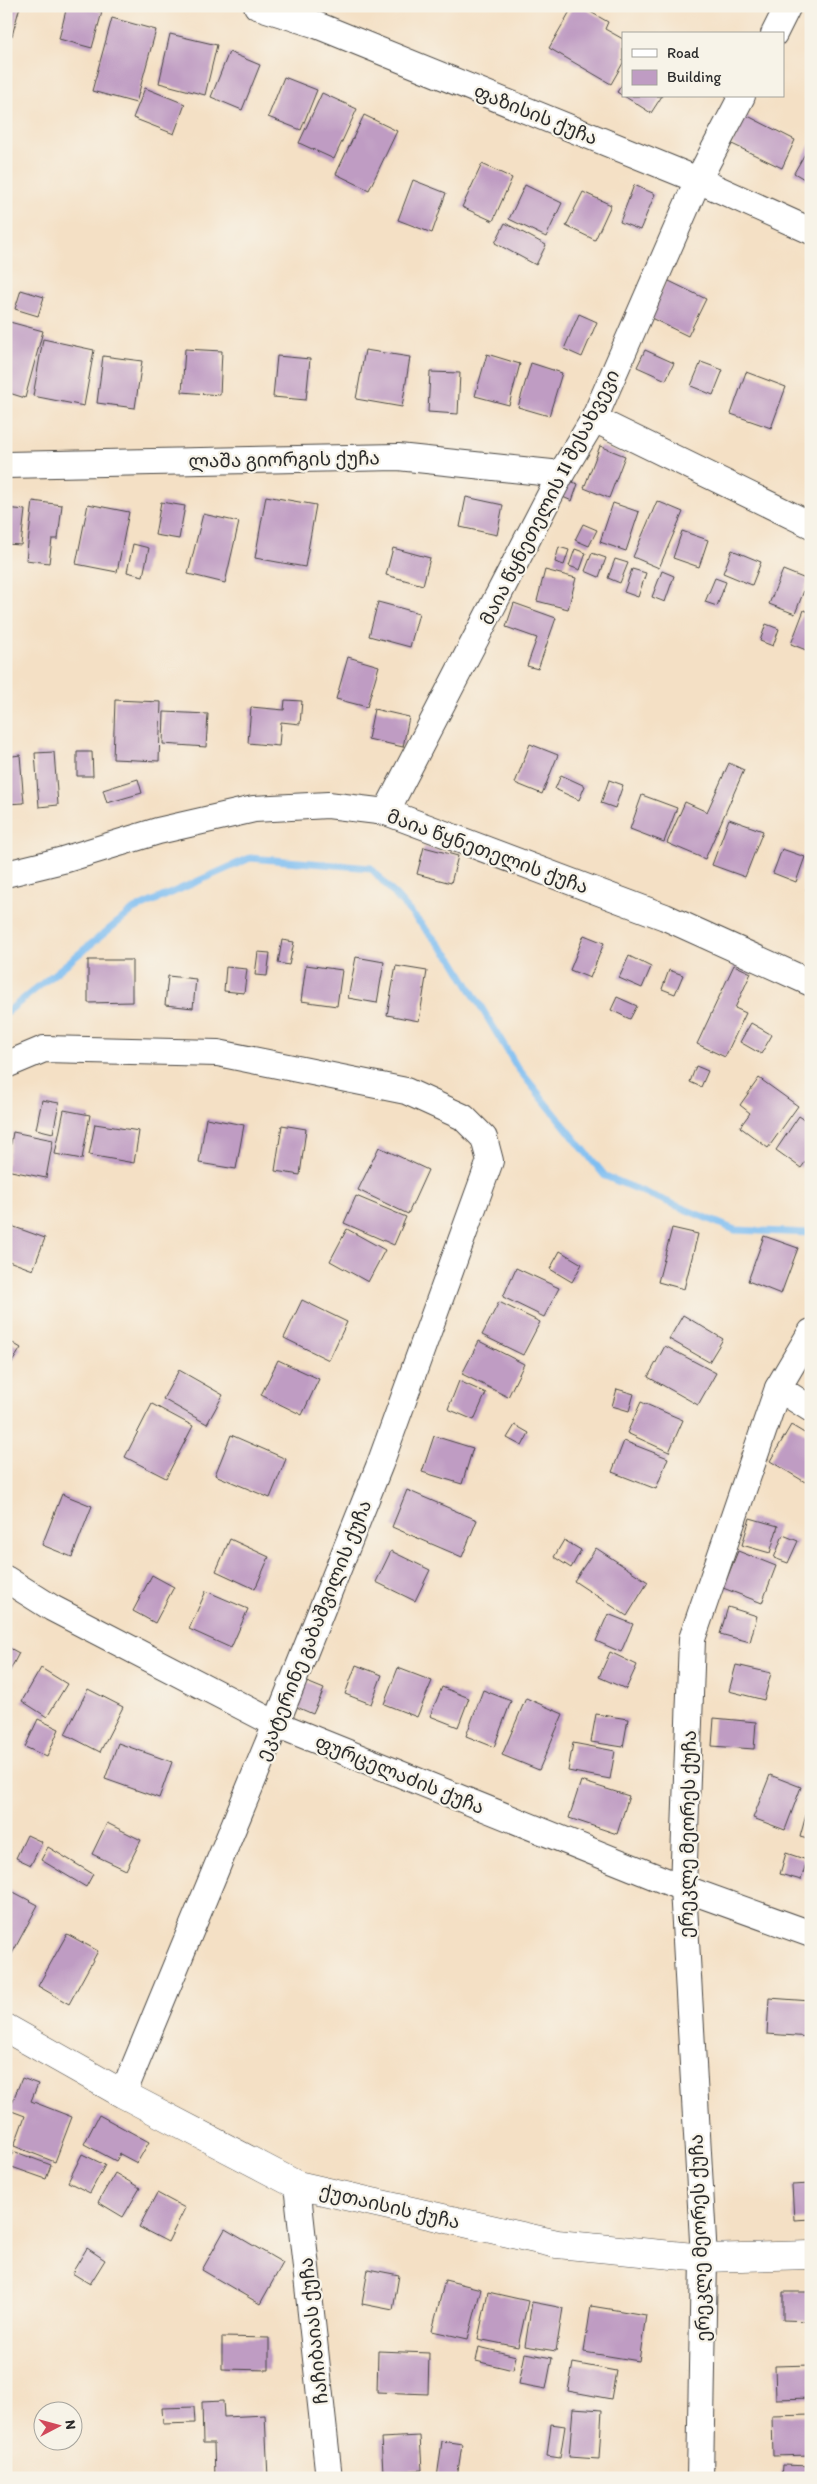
<svg xmlns="http://www.w3.org/2000/svg" width="817" height="2484" viewBox="0 0 817 2484" font-family="Itim,'Noto Sans Georgian',sans-serif">
	<style>
		.lines { fill: none; stroke-linecap: round; stroke-linejoin: round }
		.stream { stroke: #7ebef2; stroke-width: 7 }
		.building { fill: #bf9cc3 }
		.street-casing { stroke: #494642; stroke-width: 28 }
		.secondary-casing { stroke: #494642; stroke-width: 29 }
		.street { stroke: #fff; stroke-width: 26 }
		.secondary { stroke: #fff; stroke-width: 28 }
		.labels { text-anchor: middle; stroke-width: 4.5; stroke-linejoin: round; paint-order: stroke }
		.street-label { font-size: 19px; fill: #2b2b2b; stroke: #f7f3e8 }
	</style>
	<rect width="100%" height="100%" fill="#f7f3e8"/>
	<filter id="ink" filterUnits="userSpaceOnUse"><feTurbulence type="fractalNoise" baseFrequency=".02" numOctaves="2"/><feDisplacementMap in="SourceGraphic" scale="10" xChannelSelector="R" yChannelSelector="G"/><feConvolveMatrix kernelMatrix="1 2 1 2 8 2 1 2 1" color-interpolation-filters="sRGB"/></filter>
	<filter id="wash" filterUnits="userSpaceOnUse"><feTurbulence type="fractalNoise" baseFrequency=".0096" numOctaves="4" result="noise"/><feDisplacementMap in="SourceGraphic" scale="20" xChannelSelector="R" yChannelSelector="G"/><feGaussianBlur stdDeviation="1.12" result="paint"/><feColorMatrix in="noise" values="0 0 0 0 0 0 0 0 0 0 0 0 0 0 0 0 0 1.4 0 .05"/><feComposite in="paint" operator="in"/></filter>
	<g filter="url(#wash)">
		<rect width="100%" height="100%" fill="#f4e0c5"/>
		<g class="lines">
			<polyline class="stream" points="6,1013 133,910 250,858 371,868 453,960 517,1067 605,1176 735,1230 811,1233"/>
		</g>
		<g id="blocks">
			<g class="building">
				<polygon points="6,6 20,6 12,36 6,34"/>
				<polygon points="67,6 80,6 102,12 92,48 59,39"/>
				<polygon points="573,6 580,6 608,22 605,29 623,39 623,63 611,84 549,48"/>
				<polygon points="112,18 156,30 136,103 92,91"/>
				<polygon points="170,34 217,45 205,95 159,83"/>
				<polygon points="229,52 260,65 242,110 211,97"/>
				<polygon points="284,77 317,90 301,130 268,117"/>
				<polygon points="623,83 623,96 617,92"/>
				<polygon points="145,88 185,104 174,134 133,118"/>
				<polygon points="322,93 357,109 334,159 299,143"/>
				<polygon points="624,96 662,96 651,113"/>
				<polygon points="364,115 397,131 369,190 336,174"/>
				<polygon points="746,115 795,140 782,168 732,144"/>
				<polygon points="811,143 811,183 794,173"/>
				<polygon points="482,164 512,178 493,221 462,207"/>
				<polygon points="413,180 446,193 432,233 398,220"/>
				<polygon points="525,185 562,203 546,237 509,219"/>
				<polygon points="634,185 655,194 640,230 620,222"/>
				<polygon points="583,192 611,205 595,240 566,226"/>
				<polygon points="505,223 546,245 536,265 495,243"/>
				<polygon points="667,280 706,299 688,336 649,317"/>
				<polygon points="21,290 44,297 38,316 15,309"/>
				<polygon points="579,314 597,322 582,357 564,349"/>
				<polygon points="6,321 43,331 25,398 6,392"/>
				<polygon points="43,339 94,350 84,406 33,396"/>
				<polygon points="185,349 222,351 220,395 182,392"/>
				<polygon points="365,350 410,357 402,407 356,399"/>
				<polygon points="645,350 674,363 666,380 637,367"/>
				<polygon points="487,354 520,364 509,405 475,396"/>
				<polygon points="103,356 142,361 135,408 97,403"/>
				<polygon points="277,356 310,359 306,400 273,397"/>
				<polygon points="701,362 723,370 713,395 691,386"/>
				<polygon points="531,363 562,373 549,416 518,407"/>
				<polygon points="430,372 460,373 458,414 428,412"/>
				<polygon points="746,372 786,387 771,428 731,414"/>
				<polygon points="600,446 625,456 609,498 584,488"/>
				<polygon points="564,479 578,484 572,501 558,495"/>
				<polygon points="266,496 316,505 305,567 255,558"/>
				<polygon points="466,497 503,505 497,535 460,527"/>
				<polygon points="33,501 62,505 58,539 52,539 49,563 26,560"/>
				<polygon points="657,501 683,512 659,568 633,557"/>
				<polygon points="161,502 185,506 179,539 155,535"/>
				<polygon points="613,503 639,512 626,551 600,542"/>
				<polygon points="88,504 129,512 117,572 76,564"/>
				<polygon points="6,508 25,510 21,545 6,544"/>
				<polygon points="203,514 239,522 225,583 188,574"/>
				<polygon points="583,524 597,530 589,546 575,540"/>
				<polygon points="682,531 708,540 699,567 673,558"/>
				<polygon points="133,544 149,548 143,576 127,572"/>
				<polygon points="559,547 569,550 564,565 555,562"/>
				<polygon points="393,548 430,558 423,585 386,575"/>
				<polygon points="575,549 586,553 580,570 569,566"/>
				<polygon points="732,550 761,562 752,585 723,573"/>
				<polygon points="592,553 606,558 599,577 585,571"/>
				<polygon points="615,559 628,563 620,583 608,578"/>
				<polygon points="632,569 646,573 638,597 624,592"/>
				<polygon points="545,570 576,578 568,609 537,601"/>
				<polygon points="783,570 808,580 795,614 769,604"/>
				<polygon points="662,571 674,576 665,602 652,597"/>
				<polygon points="715,578 726,582 717,606 705,602"/>
				<polygon points="378,602 419,613 410,647 369,636"/>
				<polygon points="514,603 556,618 538,669 527,666 537,638 506,627"/>
				<polygon points="804,610 811,613 811,652 791,644"/>
				<polygon points="766,624 779,629 773,646 760,641"/>
				<polygon points="348,657 379,666 367,707 336,699"/>
				<polygon points="115,700 161,702 159,761 113,759"/>
				<polygon points="285,700 302,701 300,724 281,722 279,746 248,743 251,707 284,710"/>
				<polygon points="374,709 409,717 403,747 368,739"/>
				<polygon points="164,712 208,714 206,747 163,744"/>
				<polygon points="530,744 558,755 542,794 515,783"/>
				<polygon points="54,752 58,805 39,807 35,753"/>
				<polygon points="77,752 92,752 93,776 77,776"/>
				<polygon points="20,755 24,803 6,804 6,757"/>
				<polygon points="729,763 744,770 705,859 667,843 685,802 707,812"/>
				<polygon points="561,775 585,786 579,800 555,789"/>
				<polygon points="138,779 142,793 107,803 103,790"/>
				<polygon points="609,780 623,785 615,808 601,803"/>
				<polygon points="642,795 677,808 664,842 630,829"/>
				<polygon points="729,819 763,831 745,877 712,865"/>
				<polygon points="424,847 458,856 451,883 417,874"/>
				<polygon points="782,849 805,857 796,882 773,873"/>
				<polygon points="810,875 811,875 811,891 806,890"/>
				<polygon points="584,935 604,943 590,978 570,970"/>
				<polygon points="282,940 294,942 289,965 278,963"/>
				<polygon points="258,952 270,953 267,976 255,975"/>
				<polygon points="629,956 651,967 642,988 619,978"/>
				<polygon points="356,957 384,962 377,1003 348,998"/>
				<polygon points="88,960 132,960 132,1002 88,1003"/>
				<polygon points="306,965 342,970 337,1006 301,1001"/>
				<polygon points="734,965 751,973 735,1008 746,1013 725,1057 697,1044"/>
				<polygon points="396,966 427,971 419,1021 387,1015"/>
				<polygon points="226,967 247,969 244,993 224,991"/>
				<polygon points="669,970 683,975 675,994 662,989"/>
				<polygon points="168,976 196,979 193,1008 165,1005"/>
				<polygon points="617,997 637,1006 630,1019 611,1010"/>
				<polygon points="751,1023 772,1035 761,1054 740,1042"/>
				<polygon points="696,1066 708,1071 701,1087 690,1082"/>
				<polygon points="759,1078 798,1106 768,1148 740,1127 750,1113 740,1105"/>
				<polygon points="42,1100 59,1103 53,1133 36,1129"/>
				<polygon points="64,1110 90,1115 82,1159 55,1154"/>
				<polygon points="799,1116 811,1124 811,1154 801,1168 776,1150"/>
				<polygon points="206,1118 244,1125 236,1169 199,1163"/>
				<polygon points="95,1124 139,1131 134,1163 89,1155"/>
				<polygon points="282,1125 306,1129 300,1175 275,1171"/>
				<polygon points="13,1132 53,1140 46,1178 6,1170"/>
				<polygon points="379,1147 428,1170 408,1214 358,1190"/>
				<polygon points="356,1196 406,1217 394,1245 344,1223"/>
				<polygon points="6,1224 45,1238 33,1270 6,1260"/>
				<polygon points="672,1228 698,1234 684,1289 658,1282"/>
				<polygon points="347,1229 385,1250 368,1282 330,1261"/>
				<polygon points="764,1236 798,1248 781,1294 748,1281"/>
				<polygon points="560,1251 582,1264 572,1282 550,1269"/>
				<polygon points="516,1268 559,1288 544,1317 503,1297"/>
				<polygon points="302,1300 347,1322 329,1360 284,1338"/>
				<polygon points="499,1302 540,1322 523,1355 482,1335"/>
				<polygon points="683,1315 723,1339 709,1362 669,1339"/>
				<polygon points="6,1339 21,1348 9,1367 6,1365"/>
				<polygon points="479,1341 524,1364 508,1397 462,1374"/>
				<polygon points="665,1346 716,1373 698,1405 648,1377"/>
				<polygon points="278,1360 319,1379 302,1415 261,1395"/>
				<polygon points="179,1370 223,1395 207,1424 163,1399"/>
				<polygon points="459,1381 486,1393 474,1420 448,1409"/>
				<polygon points="617,1389 634,1394 629,1411 612,1406"/>
				<polygon points="641,1402 683,1420 669,1452 627,1433"/>
				<polygon points="152,1404 193,1426 166,1478 125,1457"/>
				<polygon points="515,1425 529,1433 522,1446 507,1438"/>
				<polygon points="791,1425 811,1437 811,1472 805,1482 770,1461"/>
				<polygon points="231,1435 286,1459 270,1498 215,1475"/>
				<polygon points="434,1436 473,1448 462,1484 422,1472"/>
				<polygon points="624,1441 668,1458 656,1489 612,1472"/>
				<polygon points="407,1490 477,1520 462,1557 392,1527"/>
				<polygon points="62,1494 92,1506 72,1557 42,1545"/>
				<polygon points="750,1518 778,1526 770,1553 742,1545"/>
				<polygon points="783,1535 798,1541 788,1563 774,1558"/>
				<polygon points="230,1539 269,1557 255,1589 216,1571"/>
				<polygon points="564,1540 581,1550 571,1568 554,1557"/>
				<polygon points="596,1548 648,1582 627,1616 574,1581"/>
				<polygon points="391,1551 430,1570 415,1601 376,1582"/>
				<polygon points="738,1551 776,1566 762,1603 723,1588"/>
				<polygon points="152,1575 174,1587 155,1623 133,1611"/>
				<polygon points="206,1591 248,1609 231,1648 189,1629"/>
				<polygon points="728,1607 757,1616 750,1642 720,1634"/>
				<polygon points="608,1614 633,1624 621,1652 596,1641"/>
				<polygon points="6,1646 19,1653 6,1678"/>
				<polygon points="610,1652 637,1665 626,1689 599,1677"/>
				<polygon points="356,1665 382,1675 371,1704 345,1694"/>
				<polygon points="736,1665 771,1673 764,1700 729,1691"/>
				<polygon points="41,1668 67,1684 47,1717 22,1701"/>
				<polygon points="398,1668 432,1681 417,1717 384,1704"/>
				<polygon points="302,1680 324,1689 313,1714 292,1705"/>
				<polygon points="442,1687 469,1698 458,1727 430,1716"/>
				<polygon points="88,1689 123,1707 100,1752 65,1734"/>
				<polygon points="483,1690 511,1701 494,1747 466,1736"/>
				<polygon points="526,1698 563,1714 539,1770 502,1755"/>
				<polygon points="596,1714 628,1719 623,1747 591,1742"/>
				<polygon points="714,1718 756,1722 754,1749 712,1746"/>
				<polygon points="38,1719 59,1729 47,1757 25,1747"/>
				<polygon points="118,1743 172,1762 159,1798 105,1779"/>
				<polygon points="573,1743 615,1751 610,1779 568,1771"/>
				<polygon points="770,1775 801,1787 785,1830 753,1818"/>
				<polygon points="581,1781 629,1796 617,1834 569,1818"/>
				<polygon points="809,1804 811,1805 811,1840 800,1837"/>
				<polygon points="107,1823 141,1840 126,1870 92,1854"/>
				<polygon points="27,1835 42,1842 31,1865 16,1858"/>
				<polygon points="48,1847 93,1874 86,1887 41,1860"/>
				<polygon points="786,1853 807,1860 801,1880 780,1874"/>
				<polygon points="6,1888 38,1905 6,1965"/>
				<polygon points="67,1934 98,1951 69,2004 38,1986"/>
				<polygon points="769,1998 811,2001 811,2037 767,2034"/>
				<polygon points="22,2078 38,2084 31,2101 72,2117 55,2162 14,2146 25,2116 9,2110"/>
				<polygon points="99,2115 149,2142 137,2163 120,2154 116,2161 84,2144"/>
				<polygon points="13,2151 51,2165 46,2179 9,2166"/>
				<polygon points="82,2154 105,2165 90,2193 68,2182"/>
				<polygon points="115,2173 140,2188 123,2217 98,2202"/>
				<polygon points="811,2184 811,2219 794,2220 792,2185"/>
				<polygon points="157,2193 185,2208 168,2242 139,2227"/>
				<polygon points="225,2229 283,2263 260,2304 202,2270"/>
				<polygon points="87,2248 105,2260 90,2284 72,2273"/>
				<polygon points="368,2269 399,2275 393,2310 362,2304"/>
				<polygon points="445,2280 481,2289 468,2339 432,2331"/>
				<polygon points="488,2292 528,2301 518,2347 478,2339"/>
				<polygon points="783,2292 811,2292 811,2321 783,2320"/>
				<polygon points="532,2302 563,2308 556,2351 525,2346"/>
				<polygon points="591,2306 646,2315 639,2361 584,2352"/>
				<polygon points="222,2337 269,2338 269,2370 222,2369"/>
				<polygon points="479,2347 516,2356 513,2370 476,2361"/>
				<polygon points="378,2351 429,2353 428,2394 377,2392"/>
				<polygon points="525,2353 552,2358 546,2389 519,2384"/>
				<polygon points="573,2363 616,2371 611,2399 568,2391"/>
				<polygon points="811,2365 811,2398 776,2399 775,2366"/>
				<polygon points="223,2401 224,2417 265,2415 268,2478 215,2478 214,2443 203,2443 202,2402"/>
				<polygon points="194,2407 195,2423 163,2424 162,2408"/>
				<polygon points="573,2408 602,2410 599,2459 569,2457"/>
				<polygon points="811,2415 811,2455 773,2456 772,2416"/>
				<polygon points="551,2424 565,2426 560,2458 547,2456"/>
				<polygon points="420,2436 422,2470 383,2472 381,2438"/>
				<polygon points="442,2441 462,2444 457,2478 437,2478"/>
				<polygon points="782,2465 811,2466 811,2478 781,2478"/>
			</g>
		</g>
	</g>
	<g filter="url(#ink)">
		<use href="#blocks" fill-opacity="0" stroke="#494642" stroke-width="1"/>
		<g class="lines">
			<defs>
				<g id="street">
					<polyline points="257,6 314,24 698,180 811,231"/>
					<polyline points="774,34 788,6"/>
					<polyline points="594,419 811,525"/>
					<polyline points="6,465 398,457 561,474"/>
					<polyline points="386,812 561,474 594,419 698,180 742,96"/>
					<polyline points="6,874 63,860 158,831 254,809 328,805 386,812 665,917 811,983"/>
					<polyline points="6,1065 44,1049 218,1053 406,1091 463,1117 484,1138 490,1161 380,1464 276,1724 123,2094"/>
					<polyline points="778,1388 811,1409"/>
					<polyline points="6,1579 52,1608 276,1724 683,1888 811,1934"/>
					<polyline points="297,2185 329,2478"/>
					<polyline points="700,2478 704,2258 683,1888 692,1639 778,1388 811,1332"/>
				</g>
				<polyline id="secondary" points="6,2028 123,2094 297,2185 557,2244 704,2258 811,2255"/>
			</defs>
			<use href="#street" class="street-casing"/>
			<use href="#secondary" class="secondary-casing"/>
			<use href="#street" class="street"/>
			<use href="#secondary" class="secondary"/>
		</g>
	</g>
	<g class="labels">
		<g class="street-label">
			<text transform="translate(536 114) rotate(22)" y="7">ფაზისის ქუჩა</text>
			<text transform="translate(284 459) rotate(-1)" y="7">ლაშა გიორგის ქუჩა</text>
			<text transform="translate(549 497) rotate(-63)" y="7">მაია წყნეთელის II შესახვევი</text>
			<text transform="translate(488 851) rotate(20)" y="7">მაია წყნეთელის ქუჩა</text>
			<text transform="translate(313 1630) rotate(-68)" y="7">ეკატერინე გაბაშვილის ქუჩა</text>
			<text transform="translate(400 1774) rotate(22)" y="7">ფურცელაძის ქუჩა</text>
			<text transform="translate(687 1834) rotate(-89)" y="7">ერეკლე მეორეს ქუჩა</text>
			<text transform="translate(390 2206) rotate(13)" y="7">ქუთაისის ქუჩა</text>
			<text transform="translate(699 2238) rotate(-92)" y="7">ერეკლე მეორეს ქუჩა</text>
			<text transform="translate(313 2331) rotate(-96)" y="7">ჩაჩიბაიას ქუჩა</text>
		</g>
	</g>
	<rect width="817" height="2484" fill="none" stroke="#f7f3e8" stroke-width="25"/>
	<rect x="622" y="32" width="162" height="65" fill="#f7f3e8" stroke="#a5a39c"/>
	<rect x="632" y="49" width="25" height="8" fill="#ffffff" stroke="#a5a39c"/>
	<text x="667" y="58" font-size="15" fill="#2b2b2b">Road</text>
	<rect x="632" y="70" width="25" height="15" fill="#bf9cc3" stroke="#a5a39c"/>
	<text x="667" y="82" font-size="15" fill="#2b2b2b">Building</text>
	<g transform="translate(58 2426) rotate(84)"><circle r="24" fill="#f7f3e8" stroke="#a5a39c"/>
	<path d="M0-4L9 19L0 12L-9 19Z" fill="#d1495b"/>
	<text y="-8" font-size="14" font-weight="bold" text-anchor="middle" fill="#2b2b2b">N</text>
	</g>
</svg>
